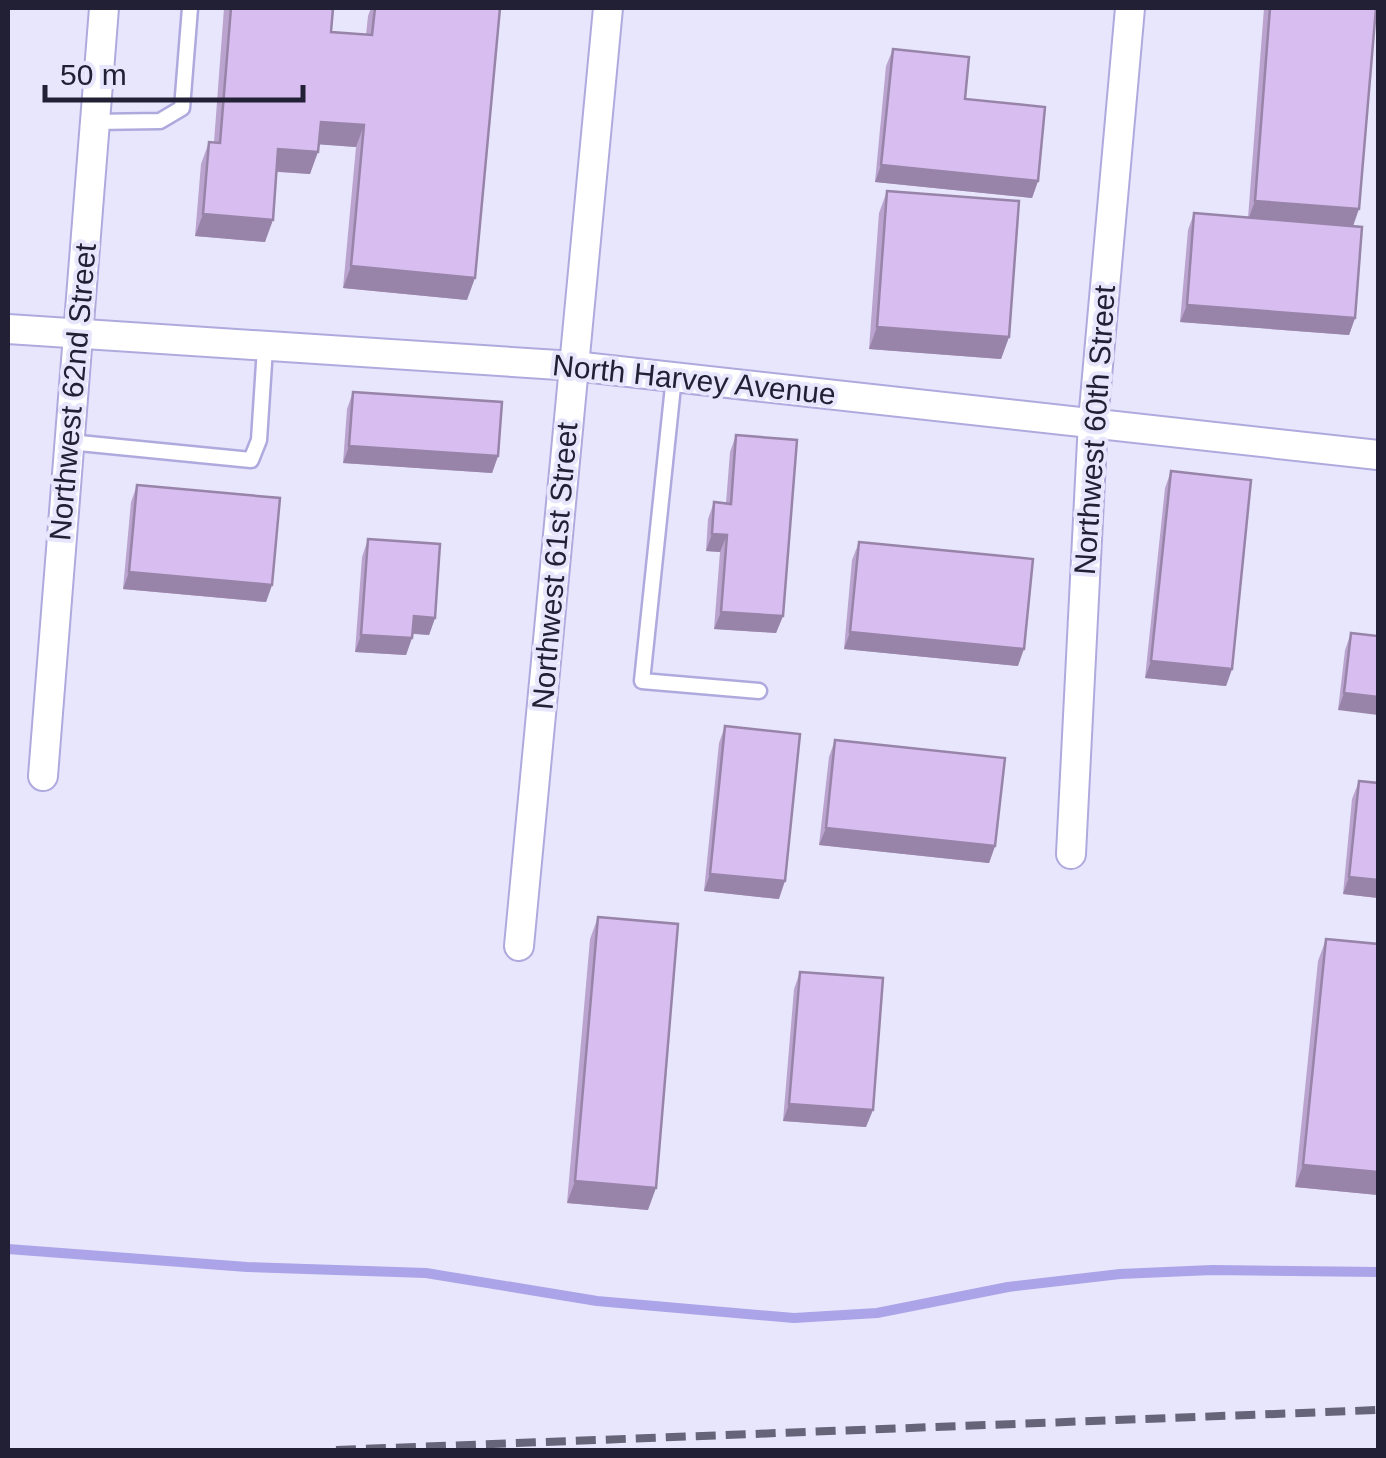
<svg xmlns="http://www.w3.org/2000/svg" width="1386" height="1458" viewBox="0 0 1386 1458" font-family="Arial,sans-serif">
	<style>
		.lines { fill: none; stroke-linecap: round; stroke-linejoin: round }
		.stream { stroke: #aba4e8; stroke-width: 10 }
		.service-casing { stroke: #afaade; stroke-width: 19 }
		.minor-casing { stroke: #afaade; stroke-width: 32 }
		.service { stroke: #fff; stroke-width: 14 }
		.minor { stroke: #fff; stroke-width: 28 }
		.rail { stroke: #656479; stroke-width: 8; stroke-dasharray: 20 10; stroke-linecap: butt }
		.wall { fill: #baa3ce }
		.shaded-wall { fill: #9784a8 }
		.building { fill: #d8bdf0; stroke: #9784a8; stroke-width: 2.5 }
		.labels { text-anchor: middle; stroke-width: 8; stroke-linejoin: round; paint-order: stroke }
		.street-label { font-size: 30px; fill: #222034; stroke: #e7e6fc }
	</style>
	<rect width="100%" height="100%" fill="#e7e6fc"/>
	<g class="lines">
		<polyline class="stream" points="8,1249 247,1267 426,1273 597,1301 794,1318 877,1313 1008,1287 1120,1274 1212,1270 1378,1272"/>
		<defs>
			<g id="service">
				<polyline points="94,122 160,121 182,108 190,8"/>
				<polyline points="674,377 642,681 759,691"/>
				<polyline points="69,442 251,460 259,440 265,348"/>
			</g>
			<g id="minor">
				<polyline points="8,329 574,366 1378,455"/>
				<polyline points="43,776 104,8"/>
				<polyline points="1071,854 1093,421 1130,8"/>
				<polyline points="519,946 608,8"/>
			</g>
		</defs>
		<use href="#service" class="service-casing"/>
		<use href="#minor" class="minor-casing"/>
		<use href="#service" class="service"/>
		<use href="#minor" class="minor"/>
		<polyline class="rail" points="336,1450 1378,1410"/>
	</g>
	<g class="wall">
		<polygon points="224,8 334,8 331,32 366,35 368,16 371,8 500,8 467,300 343,288 356,147 319,144 310,174 277,172 265,242 195,236 201,164 209,142 214,142"/>
		<polygon points="1264,8 1376,8 1353,226 1355,318 1349,335 1180,322 1188,230 1194,213 1248,218"/>
		<polygon points="893,49 965,99 1038,181 1032,198 875,182 886,66"/>
		<polygon points="887,191 1009,337 1001,359 869,349 879,213"/>
		<polygon points="353,392 498,456 492,473 343,463 347,409"/>
		<polygon points="736,435 783,616 776,633 714,629 720,552 706,551 708,519 714,502 726,503 730,452"/>
		<polygon points="1171,471 1232,669 1226,686 1145,678 1165,488"/>
		<polygon points="137,485 272,585 266,602 123,589 131,502"/>
		<polygon points="368,539 435,618 429,635 413,634 406,655 355,652 362,557"/>
		<polygon points="859,542 1018,666 844,649 852,560"/>
		<polygon points="1351,633 1378,636 1338,710 1345,650"/>
		<polygon points="725,726 779,899 704,891 719,743"/>
		<polygon points="835,740 995,846 989,863 819,845 829,757"/>
		<polygon points="1359,781 1378,898 1343,894 1352,799"/>
		<polygon points="598,917 648,1210 567,1203 590,939"/>
		<polygon points="1326,939 1378,944 1378,1195 1295,1187 1318,961"/>
		<polygon points="800,972 866,1127 783,1121 794,989"/>
	</g>
	<g class="shaded-wall">
		<polygon points="321,122 364,125 356,147 313,144"/>
		<polygon points="278,149 318,152 310,174 270,171"/>
		<polygon points="881,165 1038,181 1032,198 875,182"/>
		<polygon points="1255,201 1359,209 1351,232 1247,223"/>
		<polygon points="203,214 273,220 265,242 195,236"/>
		<polygon points="351,266 475,278 467,300 343,288"/>
		<polygon points="1187,305 1355,318 1349,335 1180,322"/>
		<polygon points="877,327 1009,337 1001,359 869,349"/>
		<polygon points="349,446 498,456 492,473 343,463"/>
		<polygon points="712,534 727,535 720,552 706,551"/>
		<polygon points="129,572 272,585 266,602 123,589"/>
		<polygon points="721,612 783,616 776,633 714,629"/>
		<polygon points="414,616 435,618 429,635 408,633"/>
		<polygon points="850,632 1024,649 1018,666 844,649"/>
		<polygon points="361,635 412,638 406,655 355,652"/>
		<polygon points="1151,661 1232,669 1226,686 1145,678"/>
		<polygon points="1344,693 1378,697 1378,715 1338,710"/>
		<polygon points="826,828 995,846 989,863 819,845"/>
		<polygon points="710,874 785,881 779,899 704,891"/>
		<polygon points="1349,877 1378,880 1378,898 1343,894"/>
		<polygon points="789,1104 873,1110 866,1127 783,1121"/>
		<polygon points="1303,1165 1378,1172 1378,1195 1295,1187"/>
		<polygon points="575,1181 656,1188 648,1210 567,1203"/>
	</g>
	<g class="building">
		<polygon points="231,8 333,8 331,32 372,35 375,8 500,8 475,278 351,266 364,125 321,122 318,152 278,149 273,220 203,214 209,142 220,143"/>
		<polygon points="1270,8 1376,8 1359,209 1255,201"/>
		<polygon points="893,49 969,57 965,99 1045,107 1038,181 881,165"/>
		<polygon points="887,191 1019,201 1009,337 877,327"/>
		<polygon points="1194,213 1362,227 1355,318 1187,305"/>
		<polygon points="353,392 502,402 498,456 349,446"/>
		<polygon points="736,435 797,440 783,616 721,612 727,535 712,534 714,502 731,504"/>
		<polygon points="1171,471 1251,480 1232,669 1151,661"/>
		<polygon points="137,485 280,498 272,585 129,572"/>
		<polygon points="368,539 440,544 435,618 414,616 412,638 361,635"/>
		<polygon points="859,542 1033,559 1024,649 850,632"/>
		<polygon points="1351,633 1378,636 1378,697 1344,693"/>
		<polygon points="725,726 800,734 785,881 710,874"/>
		<polygon points="835,740 1005,758 995,846 826,828"/>
		<polygon points="1359,781 1378,783 1378,880 1349,877"/>
		<polygon points="598,917 678,924 656,1188 575,1181"/>
		<polygon points="1326,939 1378,944 1378,1172 1303,1165"/>
		<polygon points="800,972 883,978 873,1110 789,1104"/>
	</g>
	<g class="labels">
		<g class="street-label">
			<text transform="translate(694 380) rotate(6)" y="10">North Harvey Avenue</text>
			<text transform="translate(73 392) rotate(-85)" y="10">Northwest 62nd Street</text>
			<text transform="translate(1095 430) rotate(-86)" y="10">Northwest 60th Street</text>
			<text transform="translate(555 566) rotate(-85)" y="10">Northwest 61st Street</text>
		</g>
	</g>
	<rect width="1386" height="1458" fill="none" stroke="#222034" stroke-width="20"/>
	<path d="M45 85v15h258v-15" fill="none" stroke="#222034" stroke-width="5"/>
	<text x="60" y="85" font-size="30" fill="#222034" stroke="#e7e6fc" stroke-width="8" paint-order="stroke">50 m</text>
</svg>
